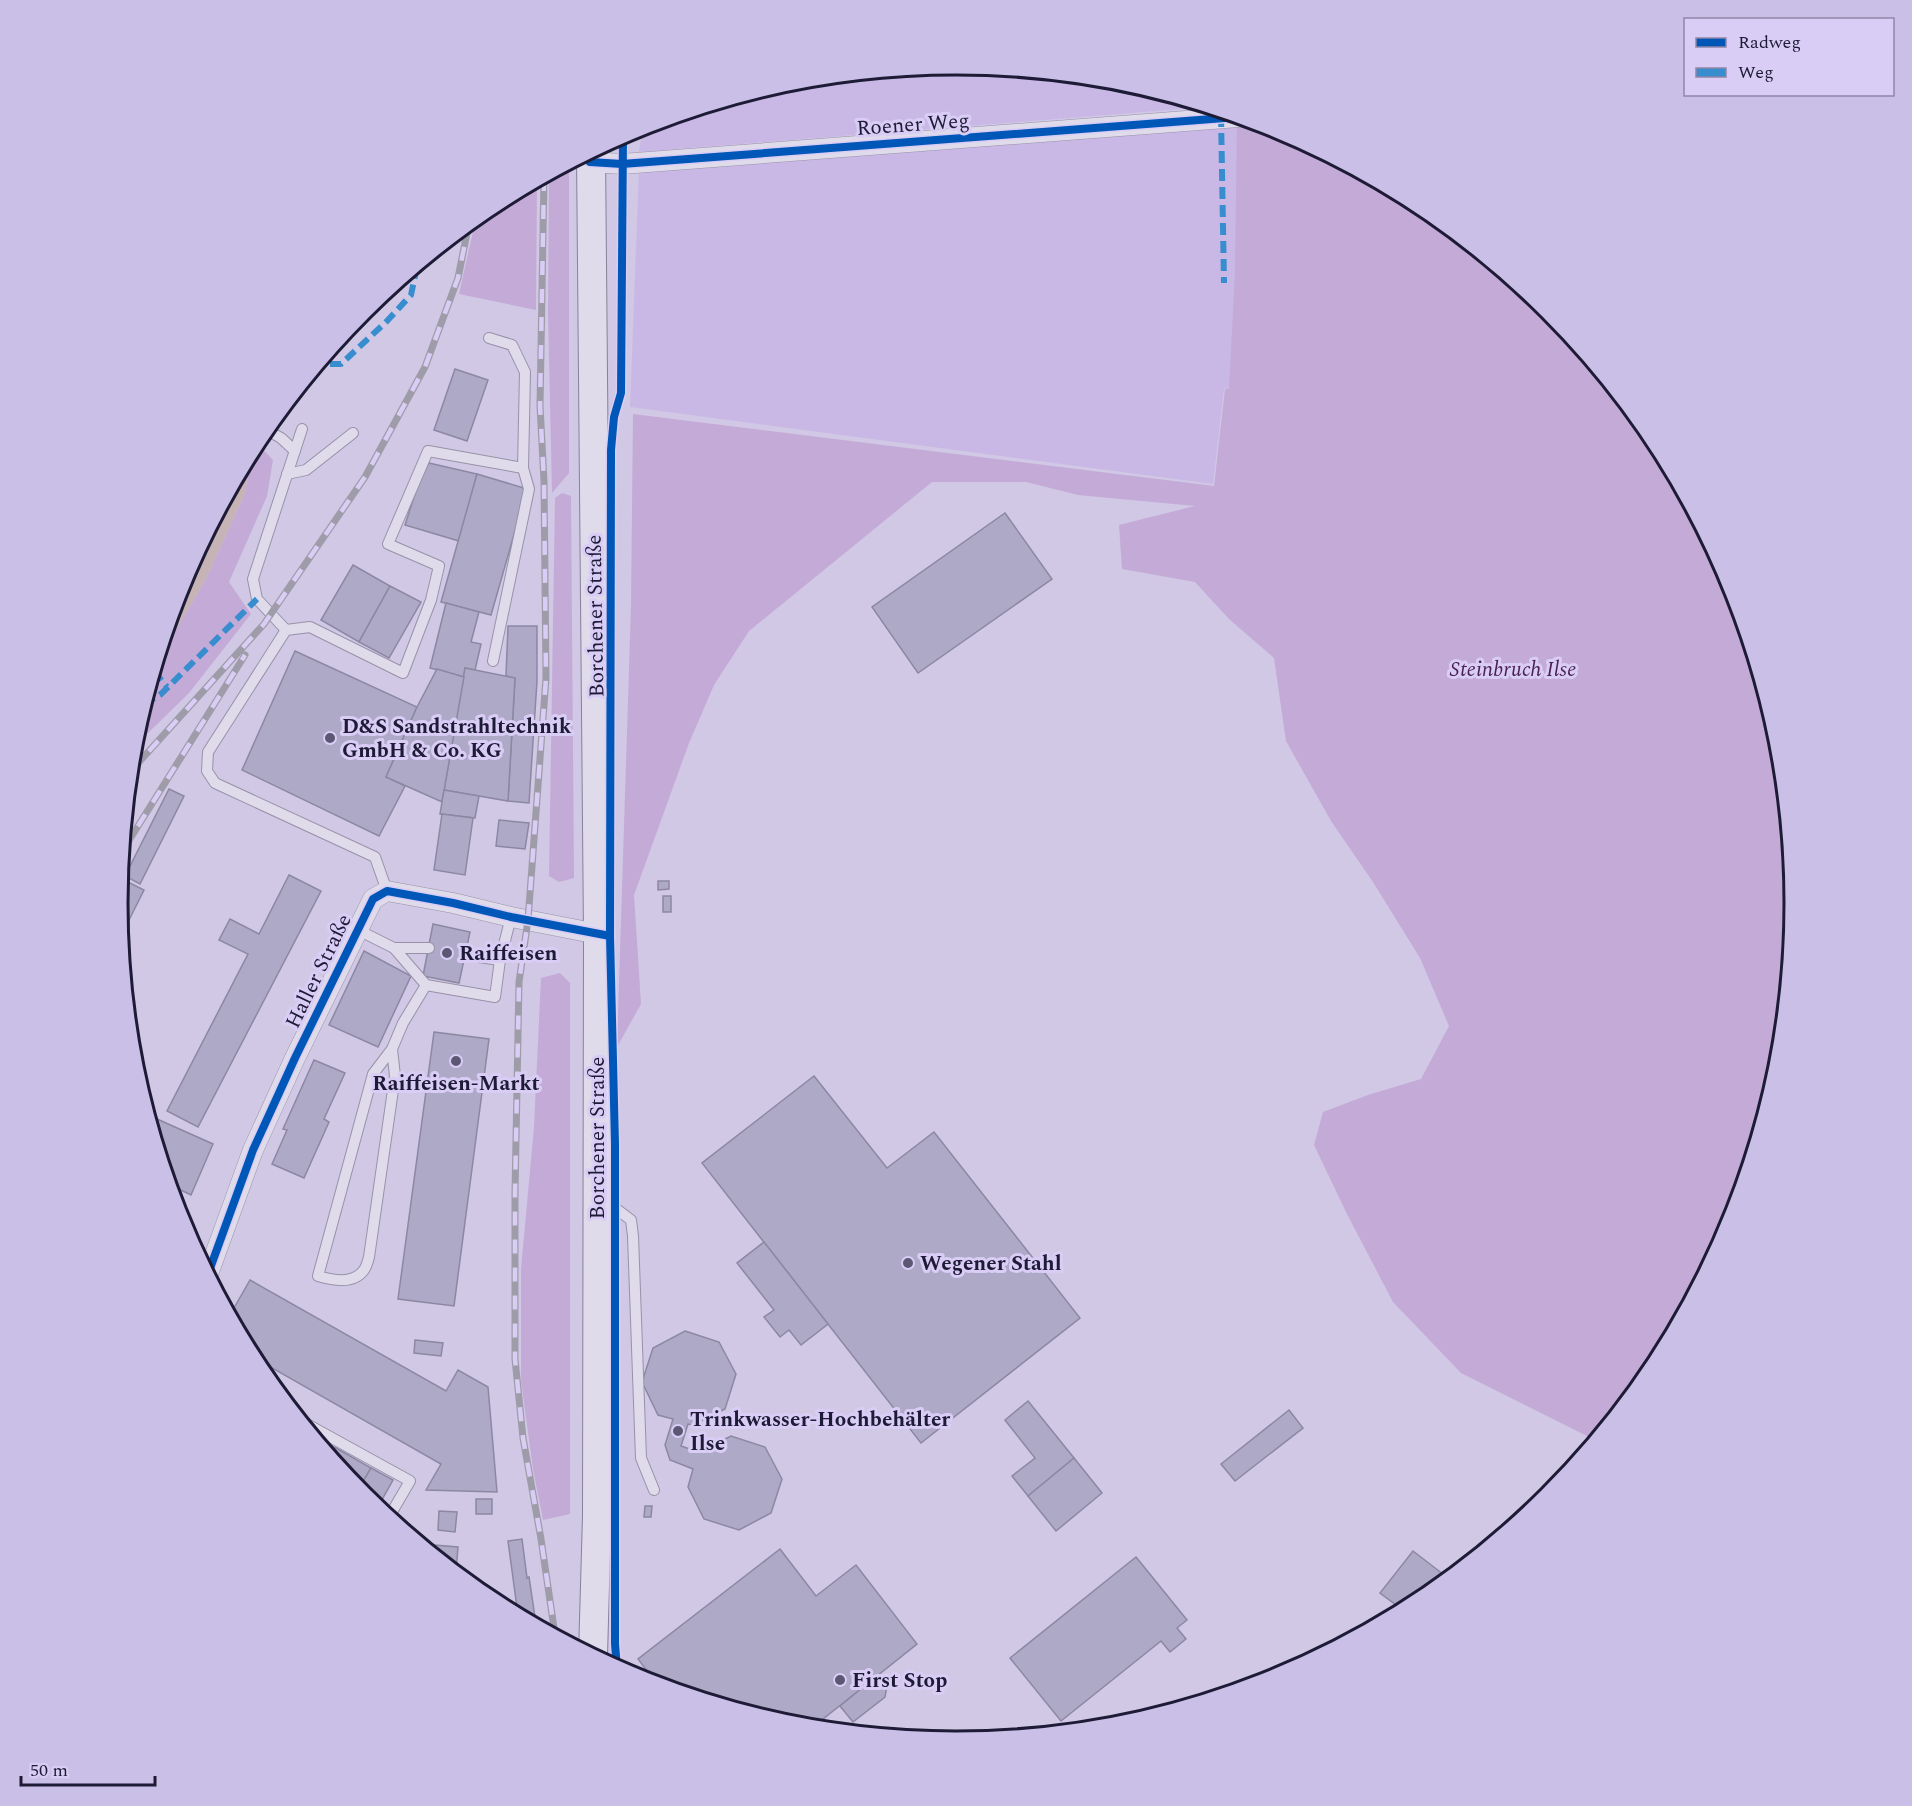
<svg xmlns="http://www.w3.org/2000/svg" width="1912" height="1806" viewBox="0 0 1912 1806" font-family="Spectral,serif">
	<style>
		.farmland { fill: #c9b8e5 }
		.green { fill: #c4aad7 }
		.water { fill: #c5b3b5 }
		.building { fill: #ada9c7; stroke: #8c88a3; stroke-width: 1.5 }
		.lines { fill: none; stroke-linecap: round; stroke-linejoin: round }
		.service-casing { stroke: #9792a8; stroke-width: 12 }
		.minor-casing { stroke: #9792a8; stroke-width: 21 }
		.secondary-casing { stroke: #868298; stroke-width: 30 }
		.service { stroke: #dfdbeb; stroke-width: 10 }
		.minor { stroke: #dfdbeb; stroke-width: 20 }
		.secondary { stroke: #dfdbeb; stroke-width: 28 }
		.rail-casing { stroke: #9f9caa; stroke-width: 7 }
		.rail { stroke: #d9cdf6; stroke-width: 4.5; stroke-dasharray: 14; stroke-linecap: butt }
		.quiet { stroke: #388dcf; stroke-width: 6; stroke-dasharray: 12 6; stroke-linecap: butt }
		.cycleway-casing { stroke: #d9cdf6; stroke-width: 11 }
		.cycleway { stroke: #0057b8; stroke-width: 8 }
		.poi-dot { fill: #5c5873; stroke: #d9cdf6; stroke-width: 2 }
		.labels { text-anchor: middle; stroke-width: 6; stroke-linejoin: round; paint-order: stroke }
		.street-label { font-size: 21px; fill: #1d1b36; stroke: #d9cdf6 }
		.park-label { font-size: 21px; font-style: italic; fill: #4b2153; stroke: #d9cdf6 }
		.poi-label { font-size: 21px; font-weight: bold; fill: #1d1b36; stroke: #d9cdf6; text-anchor: start }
		.rim { fill: none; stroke: #1d1b36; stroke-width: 3 }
	</style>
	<rect width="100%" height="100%" fill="#d0c8e4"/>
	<g class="farmland">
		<polygon points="956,65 1120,81 1207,107 639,152 643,126 793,81"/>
		<polygon points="1263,124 1277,128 1422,206 1549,310 1258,396 1224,388 1213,484 630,407 639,170"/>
	</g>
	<g class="green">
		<polygon points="1237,116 1277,128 1422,206 1549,310 1653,437 1731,582 1778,740 1794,903 1778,1067 1731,1224 1653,1369 1595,1440 1461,1373 1393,1302 1347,1214 1314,1145 1323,1112 1368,1095 1421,1079 1449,1026 1420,958 1373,882 1331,821 1286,741 1274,658 1229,619 1195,582 1122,569 1119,525 1195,506 1078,495 1026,482 932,482 749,631 714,685 689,743 634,895 641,1004 617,1047 631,606 633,414 1214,486 1225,389 1229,389 1235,272"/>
		<polygon points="569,164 569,473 552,493 548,311 549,174"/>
		<polygon points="537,181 536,310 459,294 476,218 490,206"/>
		<polygon points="256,442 273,460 267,496 229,582 251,614 189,693 148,733 138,726 158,660 206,579 245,493 250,464 246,460"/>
		<polygon points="562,493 571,496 574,878 559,882 549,876 555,498"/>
		<polygon points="560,973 570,983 570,1514 543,1520 533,1469 521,1381 521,1269 534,1127 541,978"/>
	</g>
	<polygon class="water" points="246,460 250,463 245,493 206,579 158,660 181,582"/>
	<g class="building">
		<polygon points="455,369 488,380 467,441 434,430"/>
		<polygon points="429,463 477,474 459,541 405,525 421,475"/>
		<polygon points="477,474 527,489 491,615 441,602"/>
		<polygon points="1005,513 1052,579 918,673 872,607"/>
		<polygon points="353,565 390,586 359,642 321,620"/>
		<polygon points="390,586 421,602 389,658 359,642"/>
		<polygon points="446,603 479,612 471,642 481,644 475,670 465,668 464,677 430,668"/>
		<polygon points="508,626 537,626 537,681 529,803 508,801 515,678 506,676"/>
		<polygon points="295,651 417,707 386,777 405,786 379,836 242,770"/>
		<polygon points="465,668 515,678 508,801 444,790"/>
		<polygon points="437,669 464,677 442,802 386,777 417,707"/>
		<polygon points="169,789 184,796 140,884 125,876"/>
		<polygon points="444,790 479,796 475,818 440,814"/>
		<polygon points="442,814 473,818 465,875 434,870"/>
		<polygon points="499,820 529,823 525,849 496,846"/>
		<polygon points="289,875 321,891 198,1127 167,1111 248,954 219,940 230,919 259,934"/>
		<polygon points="126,881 144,890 125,928 120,925 118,903 118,897"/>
		<polygon points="658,881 669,881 669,889 658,890"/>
		<rect x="663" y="896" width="8" height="16"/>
		<polygon points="433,924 470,932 459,983 423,976"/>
		<polygon points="364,951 411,976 378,1047 329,1025"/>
		<polygon points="434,1032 489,1039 454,1306 398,1299"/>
		<polygon points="314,1060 345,1073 324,1119 329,1122 304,1178 272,1164 287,1130 283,1129"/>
		<polygon points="814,1076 887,1168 934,1132 1080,1318 921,1443 702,1163"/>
		<polygon points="148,1115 213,1144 191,1195 170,1185"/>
		<polygon points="764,1242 828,1324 801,1345 789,1330 780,1337 764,1317 774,1310 737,1263"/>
		<polygon points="250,1280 446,1391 458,1370 488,1387 497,1492 426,1490 441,1464 253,1357 230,1315"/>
		<polygon points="685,1331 719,1342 736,1374 725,1409 693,1425 688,1424 681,1446 699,1452 731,1436 765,1447 782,1479 771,1513 739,1530 704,1519 688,1487 693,1469 670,1460 665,1445 673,1419 658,1415 642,1382 653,1348"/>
		<polygon points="415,1340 443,1343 441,1356 414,1353"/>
		<polygon points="1028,1401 1074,1458 1028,1496 1012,1476 1035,1458 1005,1420"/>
		<polygon points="1289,1410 1303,1428 1235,1481 1221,1464"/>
		<polygon points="329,1445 336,1448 331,1457 326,1451"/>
		<polygon points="336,1448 371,1468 363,1482 341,1469 331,1457"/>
		<polygon points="1074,1458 1102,1493 1056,1531 1028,1496"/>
		<polygon points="371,1468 393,1480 379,1505 364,1497 358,1490"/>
		<rect x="476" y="1499" width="16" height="15"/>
		<polygon points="645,1506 652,1506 651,1517 644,1517"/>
		<polygon points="439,1511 457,1512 455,1532 438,1530"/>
		<polygon points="522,1539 527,1578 529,1577 536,1624 518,1615 508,1541"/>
		<polygon points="422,1544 458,1547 456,1572"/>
		<polygon points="780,1549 816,1596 856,1565 917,1644 813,1727 792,1725 657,1684 638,1659"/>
		<polygon points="1413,1551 1448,1578 1422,1600 1403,1610 1380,1593"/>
		<polygon points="1136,1557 1187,1620 1177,1628 1186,1639 1170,1652 1161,1641 1061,1721 1010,1658"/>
		<polygon points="878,1675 887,1686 885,1697 853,1722 840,1706"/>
	</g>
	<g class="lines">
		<defs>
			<g id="service">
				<polyline points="265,429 281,438 295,451"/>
				<polyline points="287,474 306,470 353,433"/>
				<polyline points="286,630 310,627 403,673 431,600 439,566 388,544 428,451 523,468 525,372 512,345 489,338"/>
				<polyline points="286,630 208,752 207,771 215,783 375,857 387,891"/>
				<polyline points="286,630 257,599 253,579 302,429"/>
				<polyline points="493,661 529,489 523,468"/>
				<polyline points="358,930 394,948 429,948"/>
				<polyline points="394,948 426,985 495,997 500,960 511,917"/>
				<polyline points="465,955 500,960"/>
				<path d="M392 1049 373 1074 318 1276C332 1280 353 1285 364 1270 366 1267 368 1261 369 1257L395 1076 392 1049 403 1023 426 985"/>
				<polyline points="599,1208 615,1208 631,1220 633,1236 641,1458 654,1490"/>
				<polyline points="303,1422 410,1481 389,1517"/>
			</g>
			<g id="minor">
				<polyline points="590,162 622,164 1238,117"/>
				<polyline points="208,1274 253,1150 295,1058 373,899 387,891 453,903 511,917 598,934"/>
			</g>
			<polyline id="secondary" points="591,152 598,934 597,1516 593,1655"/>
		</defs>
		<use href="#service" class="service-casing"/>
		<use href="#minor" class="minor-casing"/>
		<use href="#secondary" class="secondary-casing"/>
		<use href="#service" class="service"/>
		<use href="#minor" class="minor"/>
		<use href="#secondary" class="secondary"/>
		<defs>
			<g id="rail">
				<polyline points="544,177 540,406 544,481 546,678 528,920 519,982 515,1193 515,1359 523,1438 541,1539 555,1635"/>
				<polyline points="130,772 264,624 365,477 425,367 458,278 469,223"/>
				<polyline points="123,850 245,655"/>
			</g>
		</defs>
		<use href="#rail" class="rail-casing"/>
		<use href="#rail" class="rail"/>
		<g class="quiet">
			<polyline points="1221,115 1224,283"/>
			<polyline points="330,364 341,364 387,321 411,295 417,266"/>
			<polyline points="154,671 167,687"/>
			<polyline points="144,704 160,695 257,599"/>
		</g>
		<defs>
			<g id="cycleway">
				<polyline points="590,162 622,164 1238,117"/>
				<polyline points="208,1274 253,1150 295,1058 373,899 387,891 453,903 511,917 610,936"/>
				<polyline points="617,1668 615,1644 615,1144 610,936 611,450 614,417 621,393 623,135"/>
			</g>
		</defs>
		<use href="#cycleway" class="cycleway-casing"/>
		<use href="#cycleway" class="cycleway"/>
	</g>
	<g class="poi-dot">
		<circle cx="330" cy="738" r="6"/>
		<circle cx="447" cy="953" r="6"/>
		<circle cx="456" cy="1061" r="6"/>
		<circle cx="908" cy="1263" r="6"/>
		<circle cx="678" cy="1431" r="6"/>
		<circle cx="840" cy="1680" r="6"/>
	</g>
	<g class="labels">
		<g class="street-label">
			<text transform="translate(913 124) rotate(-4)" y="7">Roener Weg</text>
			<text transform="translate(595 616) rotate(-91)" y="7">Borchener Straße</text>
			<text transform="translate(318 971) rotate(-64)" y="7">Haller Straße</text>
			<text transform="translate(597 1138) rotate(-90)" y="7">Borchener Straße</text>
		</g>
		<g class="park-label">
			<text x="1513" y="676">Steinbruch Ilse</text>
		</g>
		<g class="poi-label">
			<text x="342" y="733">D&amp;S Sandstrahltechnik<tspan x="342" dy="24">GmbH &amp; Co. KG</tspan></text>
			<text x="459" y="960">Raiffeisen</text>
			<text x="456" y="1090" text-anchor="middle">Raiffeisen-Markt</text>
			<text x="920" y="1270">Wegener Stahl</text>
			<text x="690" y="1426">Trinkwasser-Hochbehälter<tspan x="690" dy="24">Ilse</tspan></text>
			<text x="852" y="1687">First Stop</text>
		</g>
	</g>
	<path d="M0 0H1912V1806H0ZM128 903a828 828 0 1 1 1656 0a828 828 0 1 1-1656 0Z" fill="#cabfe7" fill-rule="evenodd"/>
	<path class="rim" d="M128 903a828 828 0 1 1 1656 0a828 828 0 1 1-1656 0Z"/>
	<rect x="1684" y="18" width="210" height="78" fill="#d9cdf6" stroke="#8e86a9" stroke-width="1.5"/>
	<rect x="1696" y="38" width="30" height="9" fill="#0057b8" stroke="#8e86a9" stroke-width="1.5"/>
	<text x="1738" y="48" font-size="18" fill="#1d1b36">Radweg</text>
	<rect x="1696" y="68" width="30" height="9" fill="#388dcf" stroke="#8e86a9" stroke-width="1.5"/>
	<text x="1738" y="78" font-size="18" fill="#1d1b36">Weg</text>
	<path d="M21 1776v9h134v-9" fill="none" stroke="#1d1b36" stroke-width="3"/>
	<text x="30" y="1776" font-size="18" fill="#1d1b36" stroke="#d9cdf6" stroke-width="4.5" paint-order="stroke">50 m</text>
</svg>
